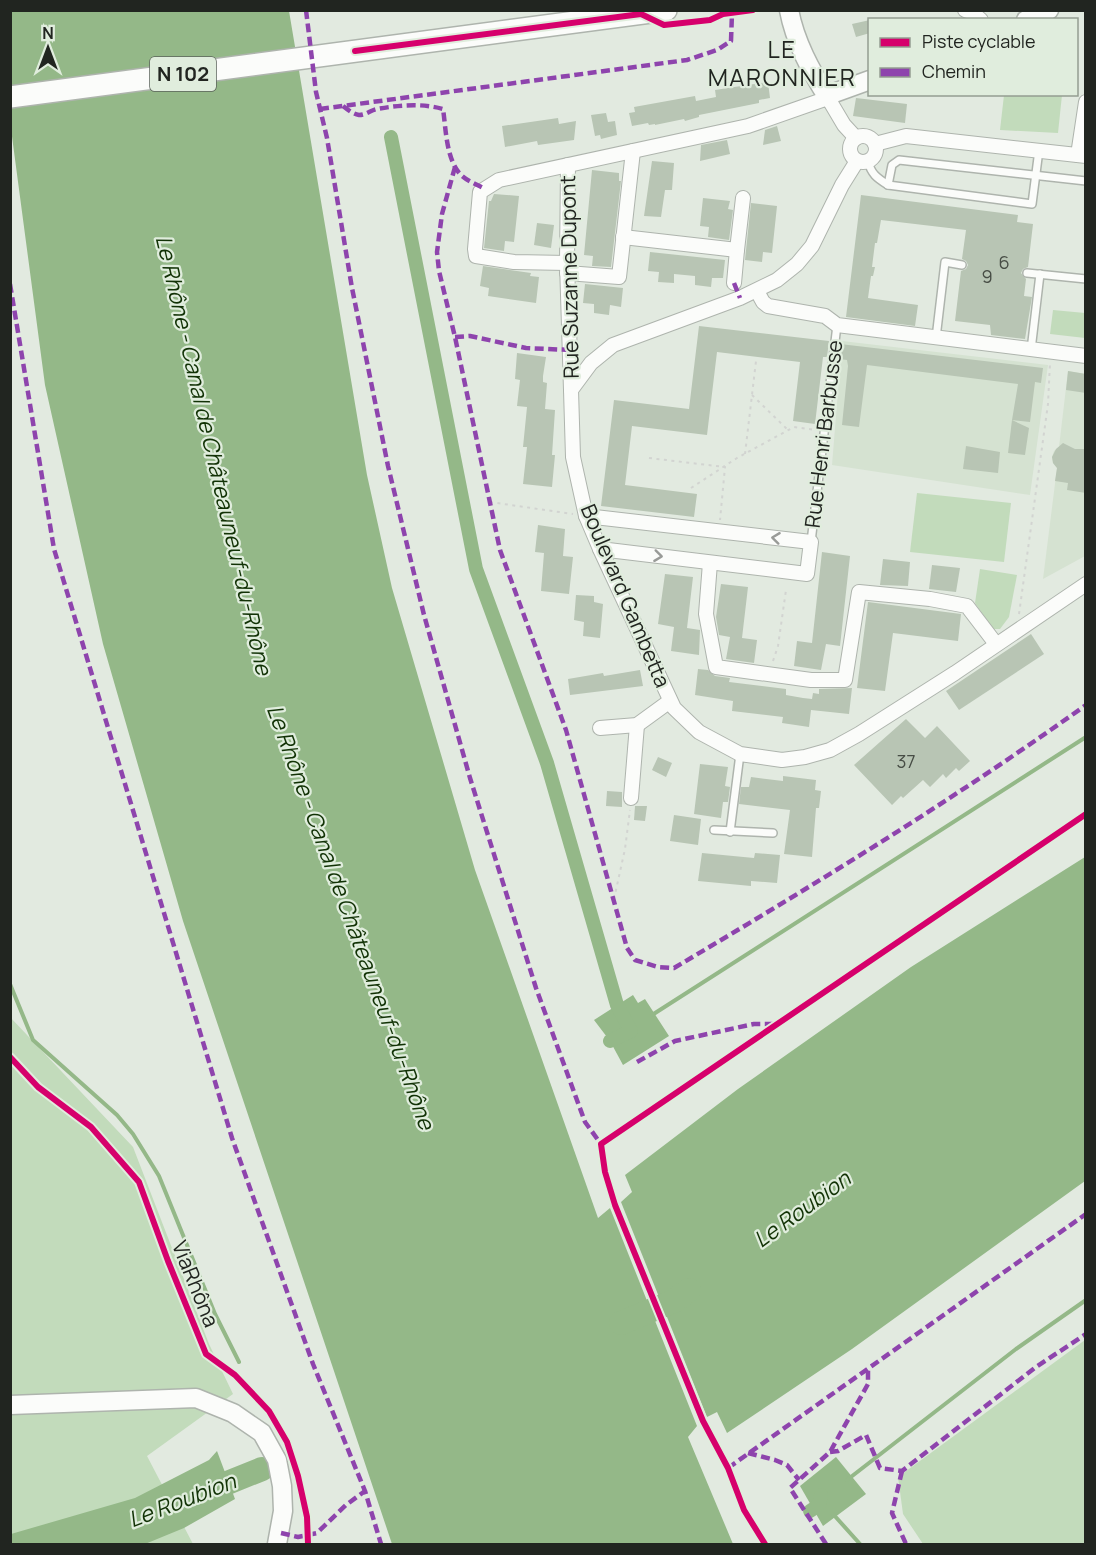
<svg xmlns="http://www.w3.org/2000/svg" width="1096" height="1555" viewBox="0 0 1096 1555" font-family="Manrope,sans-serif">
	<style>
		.built { fill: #d5e2d1 }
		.green { fill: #c2dbbb }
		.water { fill: #94b888 }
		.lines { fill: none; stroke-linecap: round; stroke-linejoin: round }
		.stream { stroke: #94b888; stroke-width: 4 }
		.canal { stroke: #94b888; stroke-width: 14 }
		.river { stroke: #94b888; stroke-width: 24 }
		.building { fill: #b8c5b4 }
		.lane-casing { stroke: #aeb4ad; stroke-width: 10 }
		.street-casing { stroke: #aeb4ad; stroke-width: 16 }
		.secondary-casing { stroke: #aeb4ad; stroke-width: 21 }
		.primary-casing { stroke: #aeb4ad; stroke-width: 24 }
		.path { stroke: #d2d4d1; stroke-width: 2; stroke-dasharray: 3 4.5; stroke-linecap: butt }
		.lane { stroke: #fbfcfa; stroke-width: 7 }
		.street { stroke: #fbfcfa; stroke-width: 14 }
		.secondary { stroke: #fbfcfa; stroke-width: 18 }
		.primary { stroke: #fbfcfa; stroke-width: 21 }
		.quiet { stroke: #8e44ad; stroke-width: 4.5; stroke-dasharray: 9 4.5; stroke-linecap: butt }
		.cycleway-casing { stroke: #e0eddd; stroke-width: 10 }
		.cycleway { stroke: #d6006c; stroke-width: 6 }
		.oneway { stroke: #999b98 }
		.labels { text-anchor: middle; stroke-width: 4.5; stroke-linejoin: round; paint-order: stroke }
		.number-label { font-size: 18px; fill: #474d45 }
		.shield { fill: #e0eddd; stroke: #5a6159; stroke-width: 1.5 }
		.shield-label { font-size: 20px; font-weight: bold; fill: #212520 }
		.street-label { font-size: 21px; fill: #212520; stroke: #e0eddd }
		.water-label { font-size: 22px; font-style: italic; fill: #113205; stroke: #e0eddd }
		.quarter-label { font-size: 24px; letter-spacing: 1.5px; fill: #212520; stroke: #e0eddd }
	</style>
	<rect width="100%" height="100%" fill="#e2eae0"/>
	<g class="built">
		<polygon points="842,341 1048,365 1030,495 832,465"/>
		<polygon points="1068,371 1085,374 1085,556 1043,579 1057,468 1053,463 1052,457 1054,451 1059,447"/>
	</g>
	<g class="green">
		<polygon points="1004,95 1062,95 1058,133 1000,130"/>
		<polygon points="1053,310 1085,313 1085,338 1050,334"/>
		<polygon points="917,493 1011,503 1004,562 910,552"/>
		<polygon points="980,569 1017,575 1009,617 1000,629 993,629 975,603"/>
		<polygon points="10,1017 133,1147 209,1344 233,1394 147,1456 193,1544 11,1544"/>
		<polygon points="1085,1340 1085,1544 923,1544 903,1514 898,1477"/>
	</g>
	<g class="water">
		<polygon points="10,11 289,11 367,475 392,588 475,870 598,1218 610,1208 697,1426 688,1437 733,1544 392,1544 183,921 103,644 45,385 11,129"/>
		<polygon points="1085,857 1085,1181 852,1349 727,1433 717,1412 707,1417 621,1202 632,1192 625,1175 738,1089 911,967"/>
		<polygon points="633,995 638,1003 645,999 669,1036 623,1065 610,1041 594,1020"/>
		<polygon points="217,1451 235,1499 184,1528 145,1544 11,1544 11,1534 135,1498 209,1460"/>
		<polygon points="836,1457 866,1494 823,1526 800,1486"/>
	</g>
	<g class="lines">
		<g class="stream">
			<polyline points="10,984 33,1040 117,1115 133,1134 159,1176 215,1314 239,1362"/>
			<polyline points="652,1015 1086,737"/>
			<polyline points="847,1480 1016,1349 1086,1300"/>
			<polyline points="833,1514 860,1544"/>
		</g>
		<g class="canal">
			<polyline points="391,137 476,569 547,763 617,1005 631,1031 610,1041"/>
			<polyline points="810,1511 819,1505 821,1495"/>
		</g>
		<g class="river">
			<polyline points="621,1323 674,1301 689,1290"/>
			<polyline points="200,1494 262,1469"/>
		</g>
	</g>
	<g class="building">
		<polygon points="870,20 870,33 856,37 852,24"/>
		<polygon points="768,82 770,98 759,100 759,103 699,115 699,117 685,121 684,119 655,125 655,124 649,125 648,123 632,126 629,113 635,112 634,107 695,96 696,101 716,97 715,90"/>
		<polygon points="856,98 907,104 905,123 853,116"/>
		<polygon points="606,113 608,122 615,121 617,135 601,139 600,135 595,136 591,115"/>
		<polygon points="558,118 559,124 576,121 574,140 538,145 537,141 505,147 502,126"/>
		<polygon points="777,126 781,141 763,145 765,130"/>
		<polygon points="727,140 730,154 700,161 701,145"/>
		<polygon points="652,161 674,163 672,190 665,190 661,217 644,216"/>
		<polygon points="592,170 619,173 619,181 621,181 611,267 592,266 593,256 584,255"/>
		<polygon points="494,194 519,196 514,242 505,241 504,251 484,248 489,201 491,201"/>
		<polygon points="861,195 1018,215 1017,222 1033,224 1028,267 1023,269 1021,273 1026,279 1024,296 1032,297 1025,339 991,335 990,325 955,321 961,271 966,269 968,265 966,261 962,259 966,230 881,220 877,243 875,243 872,267 875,267 873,276 871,276 868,298 918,305 915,326 846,317"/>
		<polygon points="703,198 730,201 728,209 733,210 729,240 708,237 709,227 700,226"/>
		<polygon points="751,203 777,206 772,253 763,252 762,262 745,260"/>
		<polygon points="537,223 554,225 551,248 534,245"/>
		<polygon points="650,252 725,260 723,278 712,278 711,287 695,285 695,276 674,274 674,283 658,282 659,272 648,271"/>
		<polygon points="483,266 531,273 530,276 539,277 536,303 488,296 489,288 480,286"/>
		<polygon points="585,284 623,288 621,307 610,305 609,315 594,313 594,304 583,303"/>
		<polygon points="699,326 829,341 827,357 823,357 815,424 793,421 800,362 717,352 707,435 632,426 625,485 697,494 694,517 601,506 614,400 689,409"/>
		<polygon points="840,344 1043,368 1041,383 1035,382 1030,422 1012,420 1018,384 867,365 859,427 842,425 848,366 847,360 839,359"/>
		<polygon points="517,353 546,357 543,376 543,382 547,383 545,409 555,410 552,455 555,455 552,487 523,484 527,447 523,447 527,407 517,406 520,380 515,379"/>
		<polygon points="1068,371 1086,374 1086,393 1066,390"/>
		<polygon points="1012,420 1029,428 1025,455 1008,453"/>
		<polygon points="1063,443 1075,449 1086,449 1086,493 1067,490 1068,483 1055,481 1057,468 1053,463 1052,457 1056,449"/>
		<polygon points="966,446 1000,452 998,473 963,469"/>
		<polygon points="538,525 565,529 563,556 573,557 569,594 541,591 544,553 535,552"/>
		<polygon points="822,552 850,556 840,646 826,644 821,670 794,666 797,641 812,643"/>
		<polygon points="883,559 910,562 908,586 880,585"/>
		<polygon points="932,565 960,568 956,592 929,589"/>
		<polygon points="665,574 693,577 687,628 700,630 699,655 671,651 674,627 658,624"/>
		<polygon points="721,584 748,587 742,638 757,640 754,663 726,659 730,637 719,635 716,617"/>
		<polygon points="576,595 594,596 594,602 603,604 600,638 583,636 584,622 574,620"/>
		<polygon points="868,602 961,614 958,641 893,633 885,691 857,688"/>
		<polygon points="1031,634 1044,654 959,710 946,691"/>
		<polygon points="698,669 708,670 715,676 730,678 729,682 786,689 786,695 803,698 812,699 813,693 819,694 819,689 852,688 849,714 811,710 809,727 782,723 783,717 732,711 733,701 695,695"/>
		<polygon points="640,670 643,686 570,695 568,679 603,673 604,676"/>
		<polygon points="906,719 925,738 937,726 970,761 959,771 956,768 946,778 943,774 930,787 923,780 903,798 901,796 892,805 854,765"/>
		<polygon points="658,757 672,763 666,777 652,770"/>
		<polygon points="700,764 728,767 725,786 730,787 728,802 723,802 721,818 694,814"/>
		<polygon points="783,776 816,780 815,790 821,791 819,808 816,808 812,857 784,854 790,810 739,804 741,787 749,787 751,777 783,781"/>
		<polygon points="607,791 622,792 622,807 606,806"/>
		<polygon points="635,806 647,806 645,821 634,820"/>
		<polygon points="674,815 701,819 698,845 670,841"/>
		<polygon points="702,853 754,858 755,853 780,855 777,883 751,881 751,886 698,881"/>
	</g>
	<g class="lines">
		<defs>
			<g id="lane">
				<path d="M868 161C871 174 877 178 888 185L1032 204 1039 150"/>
				<polyline points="888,185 892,165 899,160 1086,181"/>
				<polyline points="1027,273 1086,279"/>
				<polyline points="936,338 945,262 962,265"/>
				<polyline points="1031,350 1040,274"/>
				<polyline points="811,542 837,325"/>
				<polyline points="714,830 773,833"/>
				<polyline points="730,832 740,754"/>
			</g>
			<g id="street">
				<polyline points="965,10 973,13 981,20"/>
				<circle cx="863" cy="149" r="13"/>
				<polyline points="875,144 906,136 1086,156"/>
				<polyline points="1078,155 1086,102"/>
				<polyline points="857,161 842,185 812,246 797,264 777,280 740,298 613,345 591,363 571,390 573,457 586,516 600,549 674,708 699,732 740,754 782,760 805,757 830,750 859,734 955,673 1086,584"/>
				<polyline points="568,165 567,263 571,390"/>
				<polyline points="623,237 737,250 743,198"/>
				<polyline points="567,263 514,262 476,256 475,249 480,192 499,180 748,126 828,98 844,125 856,138"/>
				<polyline points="567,273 619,277 633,151"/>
				<polyline points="734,283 737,250"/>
				<polyline points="757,291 763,302 768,306 825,316 837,325 1086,356"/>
				<polyline points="586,516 811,542 807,574 600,549"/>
				<polyline points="710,563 706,614 716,667 811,680 845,680 859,592 930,599 967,606 996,644"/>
				<polyline points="600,728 637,725 670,701"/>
				<polyline points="631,798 637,725"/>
			</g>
			<g id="secondary">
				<path d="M789 10C795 42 811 71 828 98L834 93 870 80"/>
				<polyline points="1026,20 1049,10"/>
				<polyline points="10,1405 196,1398 233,1413 262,1433 277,1460 282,1486 283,1511 277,1544"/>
			</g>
			<polyline id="primary" points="10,97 666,10"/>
		</defs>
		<use href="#lane" class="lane-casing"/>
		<use href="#street" class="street-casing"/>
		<use href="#secondary" class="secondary-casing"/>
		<use href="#primary" class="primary-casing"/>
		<g class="path">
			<polyline points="752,395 788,430"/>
			<polyline points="745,454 756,361"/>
			<polyline points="649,458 725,467 720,520"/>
			<polyline points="691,488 737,458 794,427 816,430"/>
			<polyline points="490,502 573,514"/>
			<polyline points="1019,614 1048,404 1050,363"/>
			<polyline points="773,661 778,646 786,590"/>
			<polyline points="614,899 625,849 630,810"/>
		</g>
		<use href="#lane" class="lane"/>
		<use href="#street" class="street"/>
		<use href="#secondary" class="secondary"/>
		<use href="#primary" class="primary"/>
		<g class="quiet">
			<polyline points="306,10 316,92 327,138 352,288 388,466 424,615 470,778 536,988 585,1122 601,1144"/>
			<path d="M343 106C348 110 353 114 359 115 366 115 371 110 377 109 399 105 422 103 443 109 446 129 446 158 460 174 467 181 476 184 485 189"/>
			<polyline points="320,109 687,60 717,50 731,41 732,13"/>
			<path d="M455 167 442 214 437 252 439 271 455 337 500 550 566 730 627 948 635 960 658 967 674 968C814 885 953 800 1086 705"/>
			<polyline points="734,283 740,298"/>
			<polyline points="10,284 54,549 232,1138 313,1364 365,1491 381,1544"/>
			<polyline points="455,337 470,336 526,348 570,350"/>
			<polyline points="637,1062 675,1041 754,1024 775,1024"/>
			<polyline points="830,1452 838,1451 866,1435 880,1468 902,1471 1036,1367 1086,1334"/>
			<polyline points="748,1453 775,1460 787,1465 799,1480"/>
			<polyline points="728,1468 1086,1214"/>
			<polyline points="902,1471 892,1513 906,1544"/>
			<polyline points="281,1533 298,1537 317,1533 346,1505 365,1491"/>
			<polyline points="826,1544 790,1488 830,1452 868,1384 868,1369"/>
		</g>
		<defs>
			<g id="cycleway">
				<polyline points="641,14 664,25 710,20 723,14 753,10"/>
				<polyline points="355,51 641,14"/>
				<polyline points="10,1057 38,1087 91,1127 139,1182 168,1261 206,1354 235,1375 269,1411 287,1442 298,1476 307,1517 308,1544"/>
				<polyline points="765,1544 744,1510 728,1468 703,1421 615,1205 605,1172 601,1144 1086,814"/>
			</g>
		</defs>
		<use href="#cycleway" class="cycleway-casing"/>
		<use href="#cycleway" class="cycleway"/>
	</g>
	<defs><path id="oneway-chevron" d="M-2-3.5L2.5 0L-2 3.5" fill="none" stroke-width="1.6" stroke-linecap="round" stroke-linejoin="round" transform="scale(1.5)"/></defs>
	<g class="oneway">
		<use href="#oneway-chevron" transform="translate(776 538) rotate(-173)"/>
		<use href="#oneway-chevron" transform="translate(658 556) rotate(7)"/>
	</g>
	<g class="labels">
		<g class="number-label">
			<text x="1004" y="269">6</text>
			<text x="987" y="283">9</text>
			<text x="906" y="768">37</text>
		</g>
		<rect class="shield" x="150" y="57" width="66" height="34" rx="4.5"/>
		<g class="shield-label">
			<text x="183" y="81">N 102</text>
		</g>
		<g class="street-label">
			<text transform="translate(570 277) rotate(-91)" y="7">Rue Suzanne Dupont</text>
			<text transform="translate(824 434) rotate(-83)" y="7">Rue Henri Barbusse</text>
			<text transform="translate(625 596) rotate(67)" y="7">Boulevard Gambetta</text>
			<text transform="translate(195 1284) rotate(68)" y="7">ViaRhôna</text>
		</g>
		<g class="water-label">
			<text transform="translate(214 455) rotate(77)" y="8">Le Rhône - Canal de Châteauneuf-du-Rhône</text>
			<text transform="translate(351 917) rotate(70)" y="8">Le Rhône - Canal de Châteauneuf-du-Rhône</text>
			<text transform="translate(802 1209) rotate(-36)" y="8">Le Roubion</text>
			<text transform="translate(182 1500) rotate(-21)" y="8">Le Roubion</text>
		</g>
		<g class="quarter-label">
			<text x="782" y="58">LE<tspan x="782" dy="28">MARONNIER</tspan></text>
		</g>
	</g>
	<rect width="1096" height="1555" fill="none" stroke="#212520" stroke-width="24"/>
	<rect x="868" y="18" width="210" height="78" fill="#e0eddd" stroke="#949d91" stroke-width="1.5"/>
	<rect x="880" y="38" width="30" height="9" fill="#d6006c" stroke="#949d91" stroke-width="1.5"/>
	<text x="922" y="48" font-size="18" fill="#212520">Piste cyclable</text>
	<rect x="880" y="68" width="30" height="9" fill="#8e44ad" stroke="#949d91" stroke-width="1.5"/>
	<text x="922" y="78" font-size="18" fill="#212520">Chemin</text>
	<g transform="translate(48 48)" stroke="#e0eddd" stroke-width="4.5" paint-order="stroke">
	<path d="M0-4.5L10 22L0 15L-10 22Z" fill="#212520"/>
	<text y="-9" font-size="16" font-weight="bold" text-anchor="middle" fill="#212520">N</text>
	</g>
</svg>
